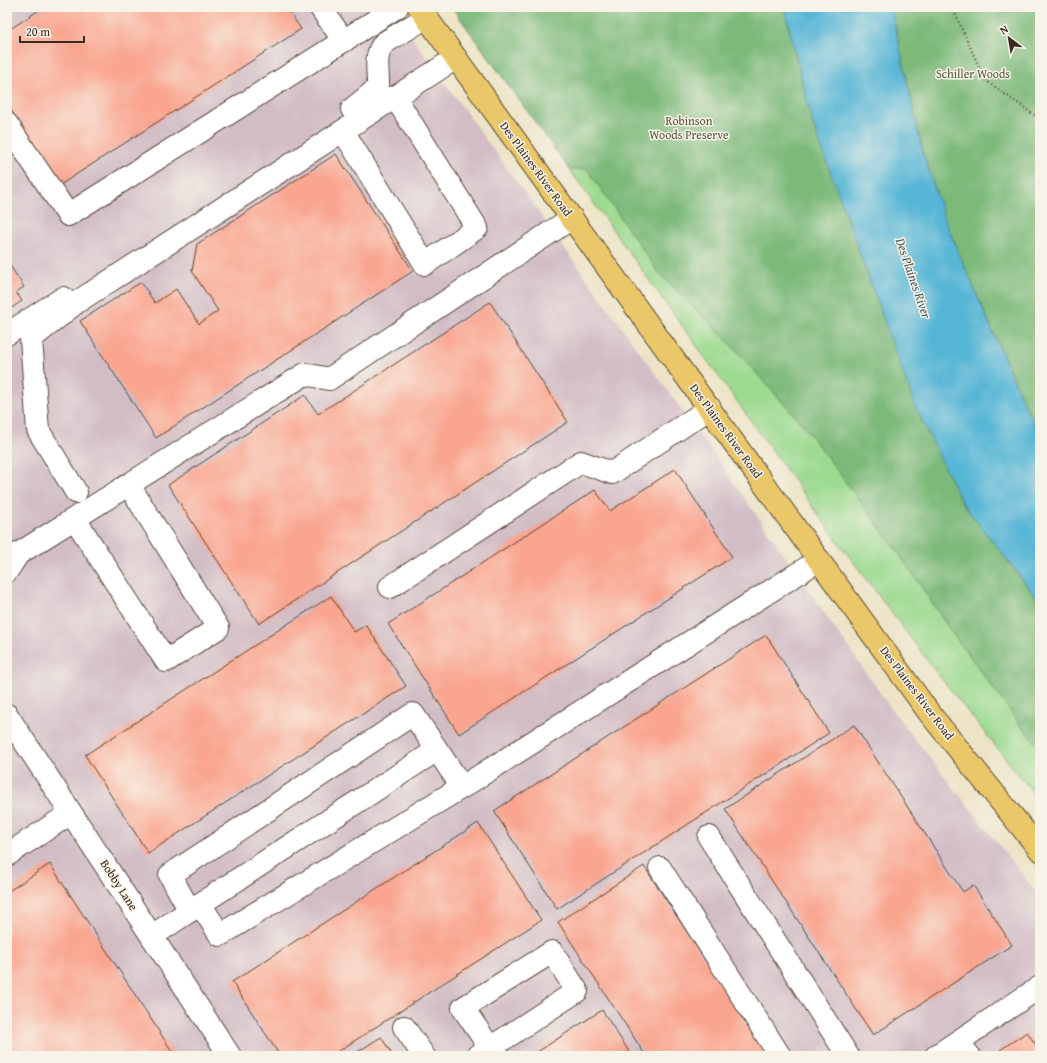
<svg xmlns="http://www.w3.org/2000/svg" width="1047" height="1063" viewBox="0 0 1047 1063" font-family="'Gentium Book Plus',serif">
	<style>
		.industrial { fill: #d2bdc6 }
		.green { fill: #9cda90; stroke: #6c8257 }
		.forest { fill: #7dba7a; stroke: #5c724c }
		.water { fill: #57b6d6; stroke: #49707a }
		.building { fill: #f9a58f }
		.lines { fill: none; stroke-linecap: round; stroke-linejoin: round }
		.minor-casing { stroke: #564637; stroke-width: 24 }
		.major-casing { stroke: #564637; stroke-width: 24 }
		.path { stroke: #564637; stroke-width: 2.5; stroke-dasharray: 1 3; stroke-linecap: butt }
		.minor { stroke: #fff; stroke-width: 22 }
		.major { stroke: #eac769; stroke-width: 22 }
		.labels { text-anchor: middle; stroke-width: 3; stroke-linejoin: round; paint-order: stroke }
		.park-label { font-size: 12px; fill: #53563a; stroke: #f7f3e8 }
		.street-label { font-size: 12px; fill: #3b2a1e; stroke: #f7f3e8 }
		.water-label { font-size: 13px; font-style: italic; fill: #455b5e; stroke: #f7f3e8 }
	</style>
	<rect width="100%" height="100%" fill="#f7f3e8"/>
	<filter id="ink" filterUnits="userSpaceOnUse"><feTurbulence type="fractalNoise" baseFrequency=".025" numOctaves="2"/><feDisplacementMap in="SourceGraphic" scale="8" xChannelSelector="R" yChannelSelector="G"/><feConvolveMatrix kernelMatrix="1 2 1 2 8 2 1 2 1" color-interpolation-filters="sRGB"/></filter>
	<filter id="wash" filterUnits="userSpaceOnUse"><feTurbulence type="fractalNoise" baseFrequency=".012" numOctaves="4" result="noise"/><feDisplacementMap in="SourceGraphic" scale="16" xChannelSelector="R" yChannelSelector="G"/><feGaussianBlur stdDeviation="0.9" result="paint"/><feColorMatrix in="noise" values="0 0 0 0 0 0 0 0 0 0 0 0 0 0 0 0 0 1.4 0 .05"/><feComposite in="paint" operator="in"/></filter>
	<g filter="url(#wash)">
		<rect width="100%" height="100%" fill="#ede4c7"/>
		<polygon class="industrial" points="7,7 390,7 720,463 892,710 1040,897 1040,1056 7,1056"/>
		<polygon class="green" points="452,7 784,7 812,121 961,501 1040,602 1040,801 940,677 842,547"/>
		<g class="forest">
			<polygon points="452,7 784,7 812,121 961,501 1040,602 1040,748 1019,723 950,630 898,552 803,425 734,348 658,272 587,169 570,170"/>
			<polygon points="891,7 1040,7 1040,436 1021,397 946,223 922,149"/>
		</g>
		<polygon class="water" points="784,7 891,7 922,149 946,223 1021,397 1040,436 1040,602 961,501 915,406 812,121"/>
		<g id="blocks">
			<g class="building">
				<polygon points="44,7 286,7 301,29 60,185 7,104 7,31"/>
				<polygon points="336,154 413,271 156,438 80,321 141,282 155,303 176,289 199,324 218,311 192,271 197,244"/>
				<polygon points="7,261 24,287 16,292 22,301 7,311"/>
				<polygon points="490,302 568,422 259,624 168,485 305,395 318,414"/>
				<polygon points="675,469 732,557 459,734 388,624 595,490 610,511"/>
				<polygon points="331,596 354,632 366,625 406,686 148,853 85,755"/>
				<polygon points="766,635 829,733 557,909 494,811"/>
				<polygon points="854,725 963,892 973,885 1012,945 873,1035 725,809"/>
				<polygon points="478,823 541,920 331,1056 280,1056 232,982"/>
				<polygon points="50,864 175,1056 7,1056 7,892"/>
				<polygon points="644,866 768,1056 646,1056 558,922"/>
				<polygon points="602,1010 632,1056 531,1056"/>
				<polygon points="1027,1032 1040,1051 1040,1056 1004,1056 1000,1050"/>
				<polygon points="381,1037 393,1056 351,1056"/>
			</g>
		</g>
	</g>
	<g filter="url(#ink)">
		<use href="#blocks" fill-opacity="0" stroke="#564637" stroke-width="1"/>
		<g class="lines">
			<defs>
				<g id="minor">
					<polyline points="320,7 344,41"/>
					<path d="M352 109 378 88C379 72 373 56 384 43L427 17"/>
					<polyline points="7,124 68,215 397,7"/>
					<polyline points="343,131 425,264 477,228 395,97"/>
					<polyline points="7,334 63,298"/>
					<polyline points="76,492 38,430 31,339 77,302 456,58"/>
					<polyline points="75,519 166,661 218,628 129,485"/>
					<polyline points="7,571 18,554 305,374 329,379 572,218"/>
					<polyline points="390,587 581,462 612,473 710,408"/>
					<polyline points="7,715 230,1056"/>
					<polyline points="709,837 848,1056"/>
					<polyline points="7,855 71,813"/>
					<polyline points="660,868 780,1056"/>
					<polyline points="200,904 437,750"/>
					<polyline points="190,911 170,875 413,714 462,787"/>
					<polyline points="152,936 200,904 220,935 467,784 819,560"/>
					<polyline points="404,1027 424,1056"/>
					<polyline points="959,1041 969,1056"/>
					<polyline points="477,1056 490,1048 577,991 552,952 463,1008 490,1048"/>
					<polyline points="936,1056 1040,987"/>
				</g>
				<polyline id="major" points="419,7 930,714 1040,850"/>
			</defs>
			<use href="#minor" class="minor-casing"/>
			<use href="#major" class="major-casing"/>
			<polyline class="path" points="952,7 985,80 1040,119"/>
			<use href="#minor" class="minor"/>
			<use href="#major" class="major"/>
		</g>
	</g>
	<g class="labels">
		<g class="park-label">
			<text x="973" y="78">Schiller Woods</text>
			<text x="689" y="125">Robinson<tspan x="689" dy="14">Woods Preserve</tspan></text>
		</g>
		<g class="street-label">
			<text transform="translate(536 169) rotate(54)" y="4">Des Plaines River Road</text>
			<text transform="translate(726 431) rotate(54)" y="4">Des Plaines River Road</text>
			<text transform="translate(917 693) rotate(53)" y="4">Des Plaines River Road</text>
			<text transform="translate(119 885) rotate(57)" y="4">Bobby Lane</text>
		</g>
		<g class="water-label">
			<text transform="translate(914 278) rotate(71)" y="5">Des Plaines River</text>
		</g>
	</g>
	<rect width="1047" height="1063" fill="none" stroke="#f7f3e8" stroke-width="24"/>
	<g transform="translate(1009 38) rotate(329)" stroke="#f7f3e8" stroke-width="3" paint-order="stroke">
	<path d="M0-3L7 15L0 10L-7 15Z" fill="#3b2a1e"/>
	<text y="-6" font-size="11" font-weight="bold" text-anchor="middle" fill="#3b2a1e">N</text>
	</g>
	<path d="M20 36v6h64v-6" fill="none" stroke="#3b2a1e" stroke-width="2"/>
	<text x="26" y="36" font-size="12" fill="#3b2a1e" stroke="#f7f3e8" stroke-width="3" paint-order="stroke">20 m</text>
</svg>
